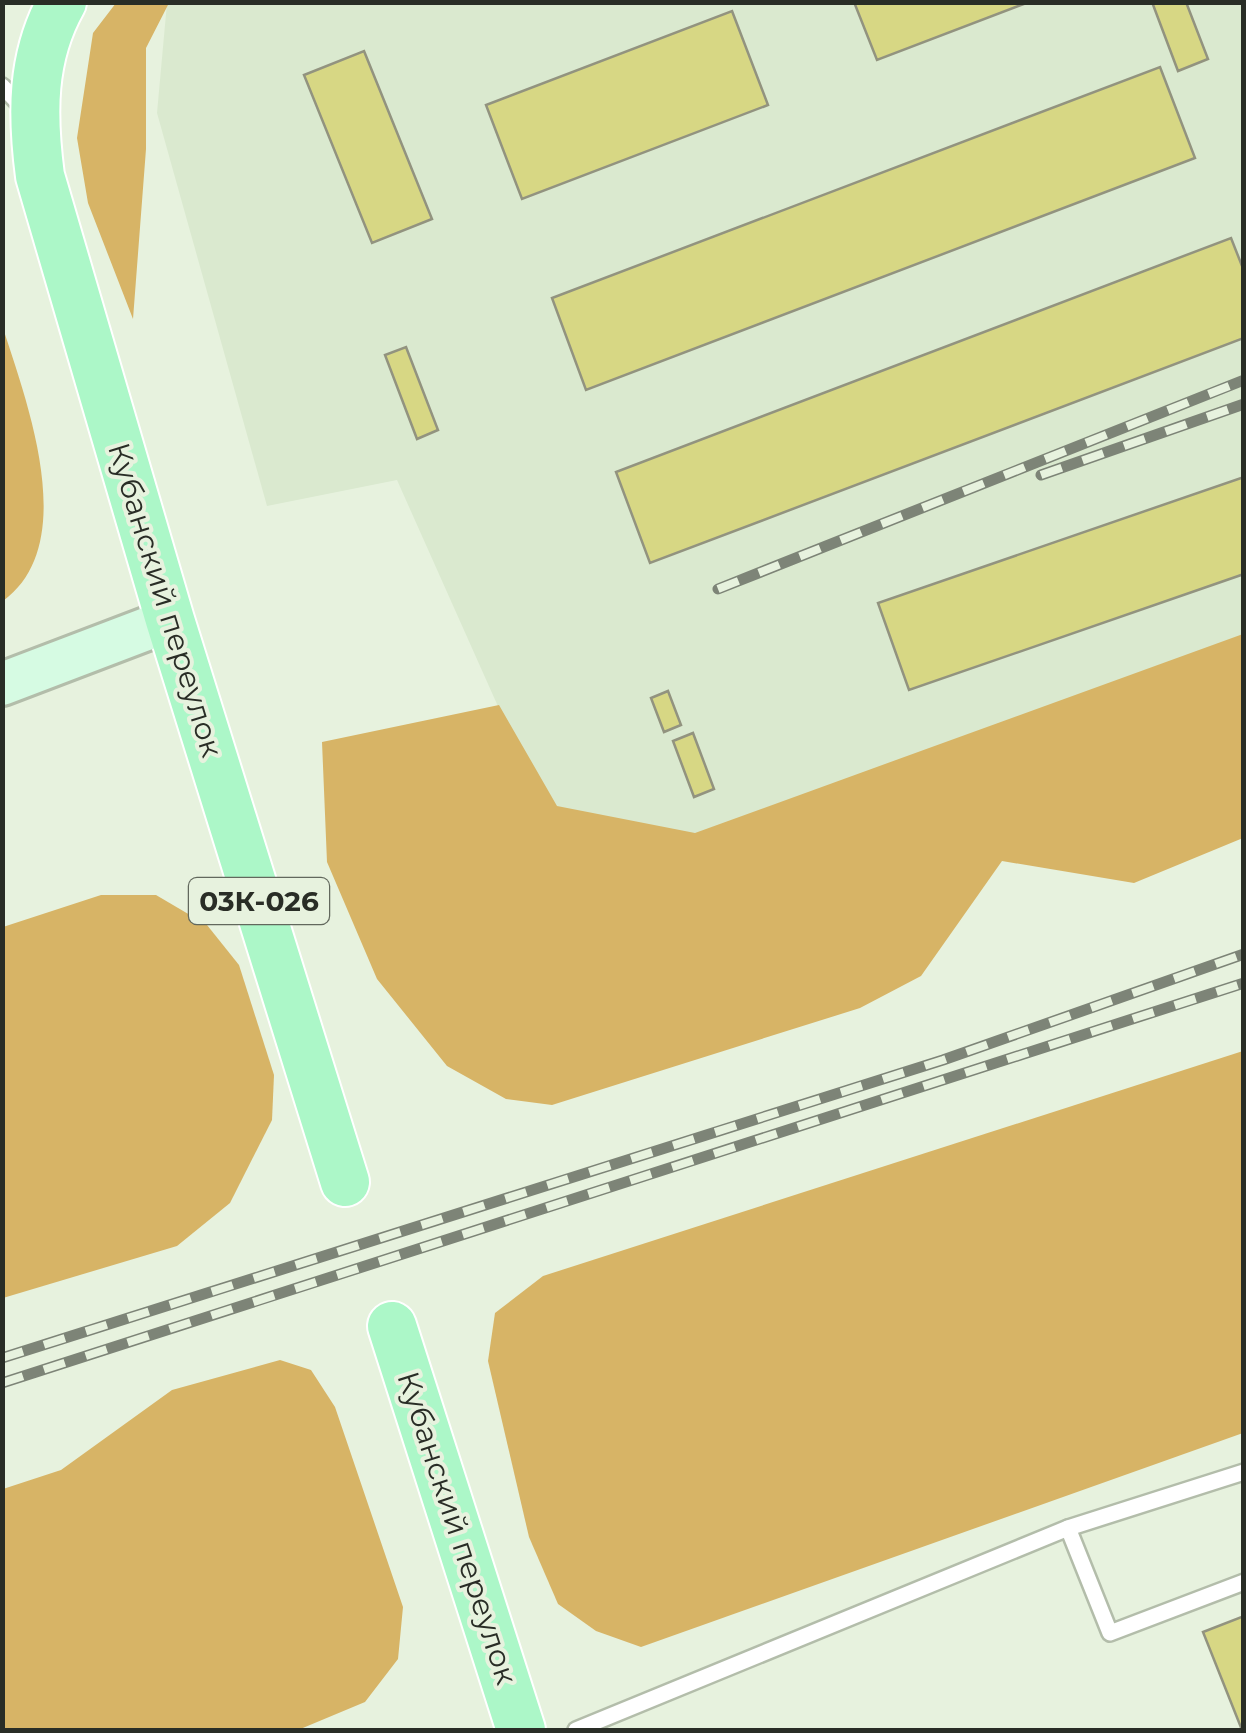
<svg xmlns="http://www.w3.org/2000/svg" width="1246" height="1733" viewBox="0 0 1246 1733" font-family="Montserrat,sans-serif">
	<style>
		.built { fill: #dae9cf }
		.forest { fill: #d7b466 }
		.building { fill: #d7d784; stroke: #92937f; stroke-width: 2.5 }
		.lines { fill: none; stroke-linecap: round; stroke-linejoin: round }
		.service-casing { stroke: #b3bdaa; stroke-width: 20 }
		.secondary-casing { stroke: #b3bdaa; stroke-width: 48 }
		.primary-casing { stroke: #fff; stroke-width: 52 }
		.service { stroke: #fff; stroke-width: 15 }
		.secondary { stroke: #d6fbe3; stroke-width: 42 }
		.primary { stroke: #acf7c8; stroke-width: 48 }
		.rail-casing { stroke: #7d8477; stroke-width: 11 }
		.rail { stroke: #e7f2de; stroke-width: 8; stroke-dasharray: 22; stroke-linecap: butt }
		.labels { text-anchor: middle; stroke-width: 8; stroke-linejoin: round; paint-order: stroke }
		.shield { fill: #e7f2de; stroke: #62685d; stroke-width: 2.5 }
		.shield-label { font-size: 28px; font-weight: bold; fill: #292d26 }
		.street-label { font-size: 30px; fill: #292d26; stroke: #e7f2de }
	</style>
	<rect width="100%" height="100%" fill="#e7f2de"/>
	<polygon class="built" points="167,3 1243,3 1243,659 708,873 550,823 397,480 267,506 157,113"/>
	<g class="forest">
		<polygon points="116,3 169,3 146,48 146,149 133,319 88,203 77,138 93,33"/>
		<path d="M3 328C27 403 81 544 3 601Z"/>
		<polygon points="1243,634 1243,838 1134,883 1002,861 921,976 860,1008 552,1105 506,1099 447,1066 377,979 327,862 322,742 499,705 557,806 695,833"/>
		<polygon points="101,895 156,895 207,925 239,965 274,1075 272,1120 230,1203 177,1246 3,1298 3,927"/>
		<polygon points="1243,1051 1243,1433 641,1647 596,1631 558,1604 529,1537 488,1361 495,1313 543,1276"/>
		<polygon points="280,1360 311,1370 335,1407 403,1607 398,1659 365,1702 298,1730 3,1730 3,1489 61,1470 172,1390"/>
	</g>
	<g class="building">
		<polygon points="854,2 1029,2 877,60"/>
		<polygon points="1152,2 1186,2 1208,59 1178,71"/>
		<polygon points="732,11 768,105 522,199 486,105"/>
		<polygon points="364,51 432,219 372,243 304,75"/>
		<polygon points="1160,67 1195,158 586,390 552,298"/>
		<polygon points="1231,238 1244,271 1244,338 650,563 616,472"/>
		<polygon points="406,347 438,430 417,439 385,355"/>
		<polygon points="1244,477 1244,574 909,690 878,603"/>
		<polygon points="668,691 681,725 664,732 651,698"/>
		<polygon points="693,733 714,789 694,797 673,741"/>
		<polygon points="1244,1616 1244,1730 1242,1730 1203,1632"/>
	</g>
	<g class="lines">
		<defs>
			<g id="service">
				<polyline points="2,86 24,109"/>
				<polyline points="1068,1528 1110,1633 1244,1582"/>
				<polyline points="576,1730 1068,1528 1244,1472"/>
			</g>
			<polyline id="secondary" points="2,684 170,620"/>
			<g id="primary">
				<path d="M62 2C31 57 32 115 40 176L170 620 345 1182"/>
				<polyline points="392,1326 521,1730"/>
			</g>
		</defs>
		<use href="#service" class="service-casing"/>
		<use href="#secondary" class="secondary-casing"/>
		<use href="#primary" class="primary-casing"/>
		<use href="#service" class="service"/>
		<use href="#secondary" class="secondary"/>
		<use href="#primary" class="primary"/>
		<defs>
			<g id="rail">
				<polyline points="1041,475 1244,404"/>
				<polyline points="718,589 1244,380"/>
				<polyline points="2,1358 943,1060 1244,954"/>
				<polyline points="2,1383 1244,983"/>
			</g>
		</defs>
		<use href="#rail" class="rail-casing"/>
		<use href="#rail" class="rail"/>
	</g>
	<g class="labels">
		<rect class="shield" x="189" y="878" width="140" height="46" rx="8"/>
		<g class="shield-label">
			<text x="259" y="911">03К-026</text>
		</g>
		<g class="street-label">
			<text transform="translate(165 600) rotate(73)" y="10">Кубанский переулок</text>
			<text transform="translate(457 1528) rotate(72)" y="10">Кубанский переулок</text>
		</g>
	</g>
	<rect width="1246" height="1733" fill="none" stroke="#292d26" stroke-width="10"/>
</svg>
